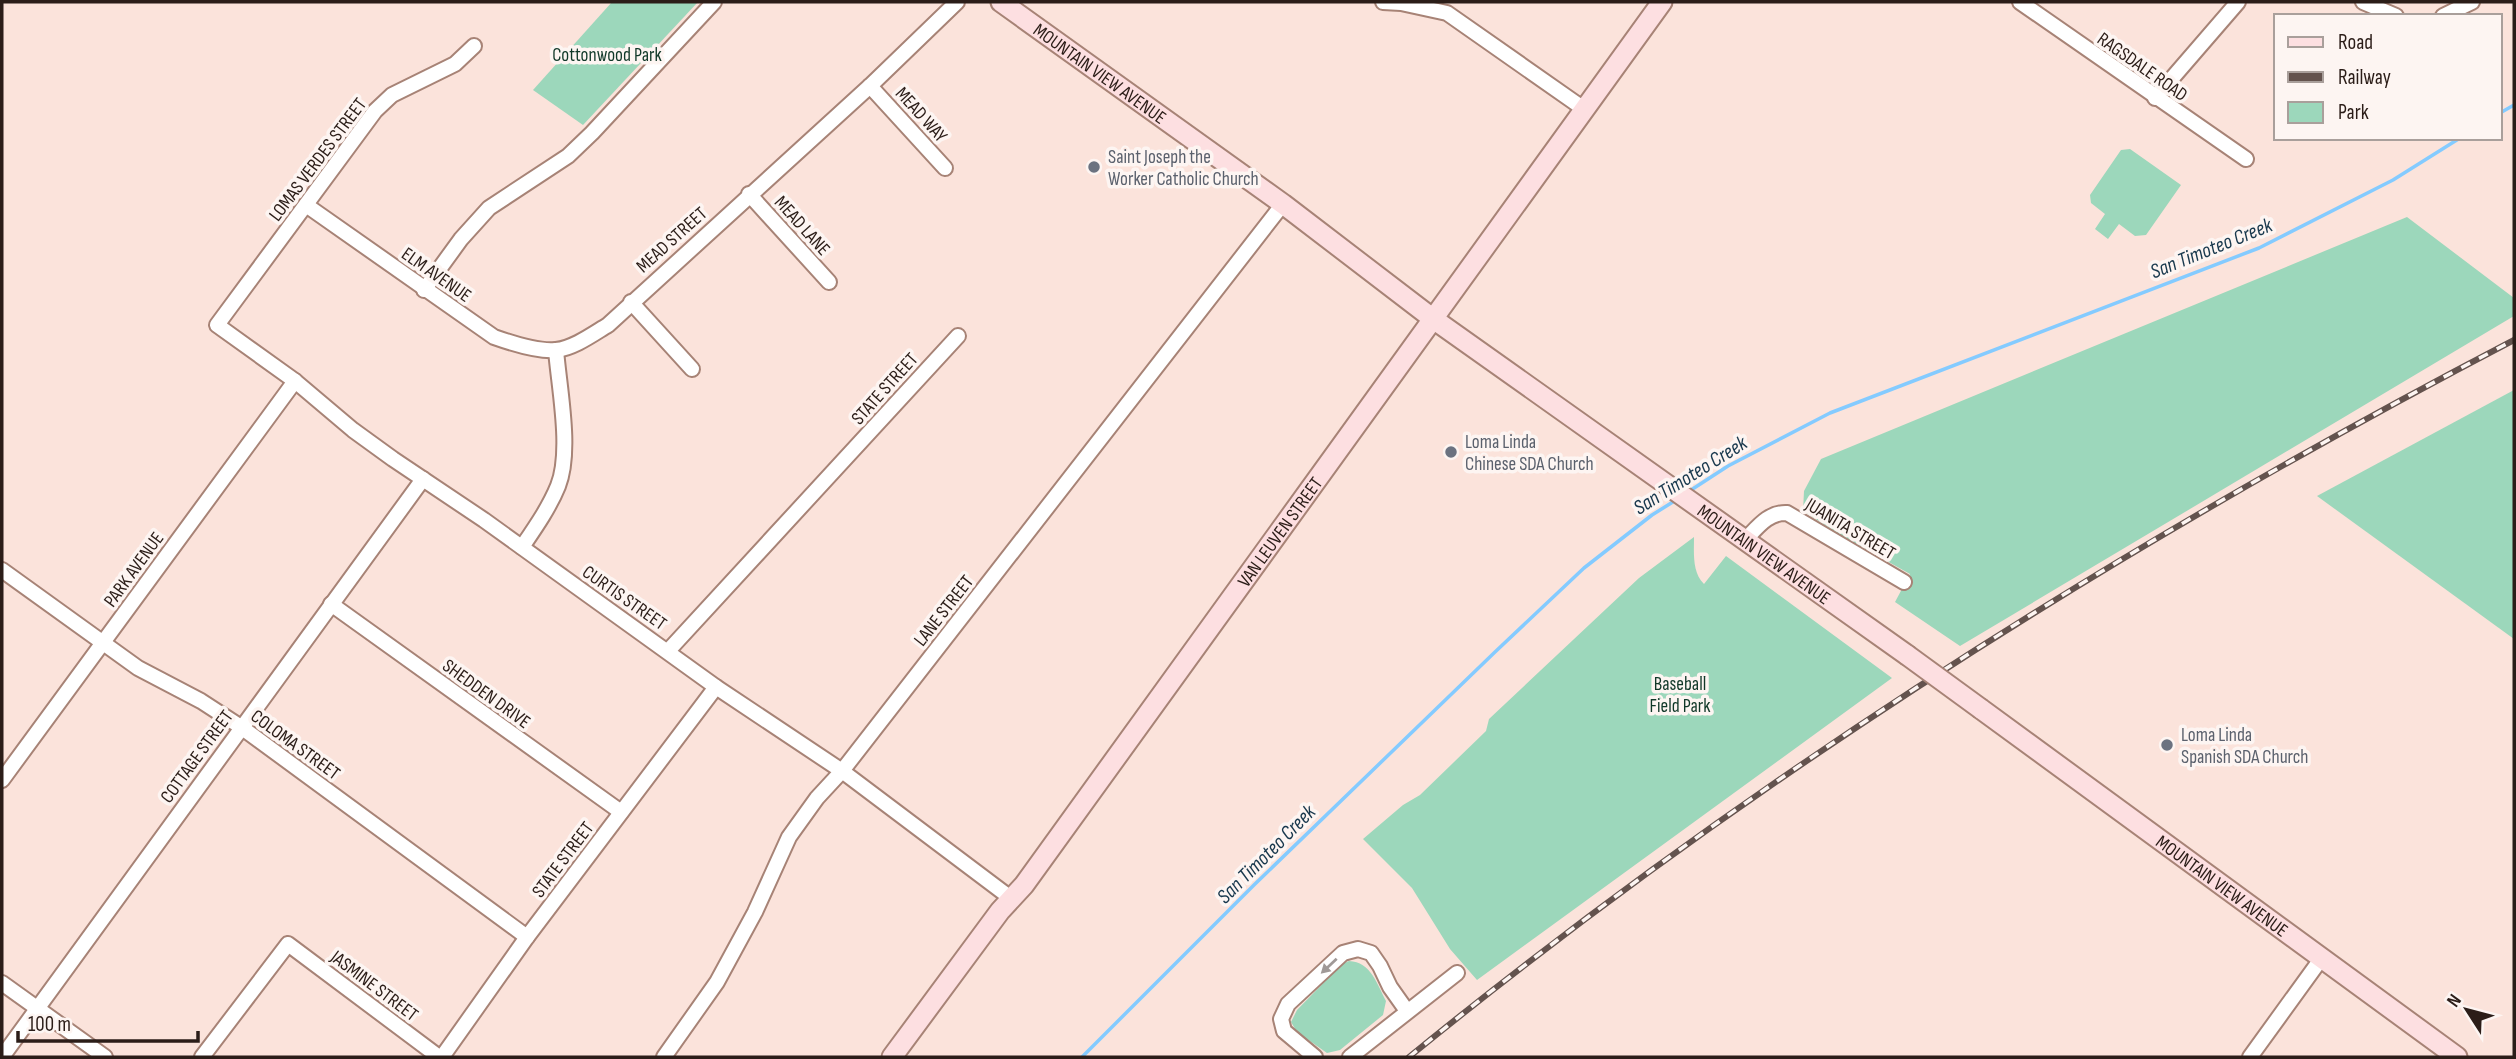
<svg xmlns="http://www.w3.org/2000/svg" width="2516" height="1059" viewBox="0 0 2516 1059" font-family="'Sofia Sans Condensed',sans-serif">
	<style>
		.green { fill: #9cd7bb }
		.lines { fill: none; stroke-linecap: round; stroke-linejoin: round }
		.stream { stroke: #84cbff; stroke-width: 3.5 }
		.street-casing { stroke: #a78376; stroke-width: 18 }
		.secondary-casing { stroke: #a78376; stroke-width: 23 }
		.street { stroke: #fff; stroke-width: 14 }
		.secondary { stroke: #fddfe1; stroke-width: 19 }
		.rail-casing { stroke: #64534e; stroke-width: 6 }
		.rail { stroke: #fdf5f2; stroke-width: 3.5; stroke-dasharray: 10; stroke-linecap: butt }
		.secondary-bridge-casing { stroke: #a78376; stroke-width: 23; stroke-linecap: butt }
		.secondary-bridge { stroke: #fddfe1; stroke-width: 19 }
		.oneway { fill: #a09997 }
		.worship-dot { fill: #6b7280; stroke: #fdf5f2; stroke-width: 2.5 }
		.labels { text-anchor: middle; stroke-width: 7; stroke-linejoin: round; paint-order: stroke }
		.park-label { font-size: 19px; fill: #103828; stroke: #fdf5f2 }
		.street-label { font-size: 19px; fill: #2b1d18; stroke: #fdf5f2 }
		.worship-label { font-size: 19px; fill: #5b616d; stroke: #fdf5f2; text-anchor: start }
		.water-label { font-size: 21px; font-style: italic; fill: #18384d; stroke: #fdf5f2 }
	</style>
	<rect width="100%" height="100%" fill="#fbe3db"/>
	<g class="green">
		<polygon points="612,2 698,2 583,125 533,90"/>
		<polygon points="2130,149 2181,185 2146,235 2135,236 2119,224 2108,239 2095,229 2105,214 2091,203 2090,195 2121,150"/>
		<polygon points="2407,217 2514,298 2514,316 1960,646 1895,602 1910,574 1844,537 1803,511 1804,491 1821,459"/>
		<polygon points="2514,390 2514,639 2317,496"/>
		<path d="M1694 537C1694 553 1692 572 1704 584L1726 556 1892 678 1477 980 1450 949 1412 888 1363 839 1403 805 1420 795 1486 731 1489 719 1639 578Z"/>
		<path d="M1349 961C1371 962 1377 984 1386 1001L1383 1015 1340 1050 1327 1053 1297 1032 1291 1022 1297 1010 1342 964Z"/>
	</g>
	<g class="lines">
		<g class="stream">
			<polyline points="2500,113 2514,105"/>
			<polyline points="1688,492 1728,466 1830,413 2259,248 2393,180 2460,138"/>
			<polyline points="1082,1057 1255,884 1495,652 1584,568 1652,515 1676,500"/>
		</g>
		<defs>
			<g id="street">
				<polyline points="1383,2 1401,3 1447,13 1584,109"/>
				<polyline points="2020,2 2246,159"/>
				<polyline points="2363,2 2396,16"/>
				<polyline points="2443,16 2472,2"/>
				<polyline points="474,46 455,64 392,95 375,111 217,325 295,381 353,430 393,459 484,520 716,687 842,771 1012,899"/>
				<polyline points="870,86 945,168"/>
				<polyline points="2155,98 2238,2"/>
				<polyline points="749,194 829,282"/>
				<path d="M306 205 494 337C511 343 538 352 556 350 574 348 593 334 608 325L870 86 957 2"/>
				<polyline points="424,290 461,239 489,208 568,156 592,133 714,2"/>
				<polyline points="631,302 692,369"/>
				<path d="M1745 540C1757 528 1768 512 1787 513L1904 582"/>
				<path d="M522 547C535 528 549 508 558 486 572 451 559 388 556 350"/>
				<polyline points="2,570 138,668 201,701 241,727 527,937"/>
				<polyline points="331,604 621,812"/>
				<polyline points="668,651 958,336"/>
				<polyline points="2,780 295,381"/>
				<polyline points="2,983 105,1057"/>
				<polyline points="2,1057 423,479"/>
				<polyline points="202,1057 288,944 439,1057"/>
				<polyline points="442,1057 527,937 716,687"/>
				<polyline points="664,1057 717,982 755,912 789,837 817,798 842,771 1283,204"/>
				<polyline points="1315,1057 1284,1031 1281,1019 1288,1004 1343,953 1358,949 1371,953 1380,966 1390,987 1407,1011"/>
				<polyline points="1350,1057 1457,973"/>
				<polyline points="2250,1057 2321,959"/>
			</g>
			<g id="secondary">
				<path id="s1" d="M1001 2 1283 204 1432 318 1907 655"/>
				<path id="s2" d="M1981 709 2457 1057"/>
				<path id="s3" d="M892 1057 1000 911 1024 885C1237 591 1449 296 1662 2"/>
			</g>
		</defs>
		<use href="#street" class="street-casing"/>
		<use href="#secondary" class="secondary-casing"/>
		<use href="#street" class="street"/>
		<use href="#secondary" class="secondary"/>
		<defs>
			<path id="rail" d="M1409 1057C1751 778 2123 544 2514 340"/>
		</defs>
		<use href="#rail" class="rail-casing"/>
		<use href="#rail" class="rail"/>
		<defs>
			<polyline id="secondary-bridge" points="1907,655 1981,709"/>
		</defs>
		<use href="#secondary-bridge" class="secondary-bridge-casing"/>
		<use href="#secondary-bridge" class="secondary-bridge"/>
	</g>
	<defs><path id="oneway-solid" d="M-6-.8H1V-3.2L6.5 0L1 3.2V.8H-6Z" transform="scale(1.75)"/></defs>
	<use class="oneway" href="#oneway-solid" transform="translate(1329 966) rotate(137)"/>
	<g class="worship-dot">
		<circle cx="1094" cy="167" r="7"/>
		<circle cx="1451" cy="452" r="7"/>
		<circle cx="2167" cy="745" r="7"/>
	</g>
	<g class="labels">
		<g class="park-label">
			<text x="607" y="61">Cottonwood Park</text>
			<text x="1680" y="690">Baseball<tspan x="1680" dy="22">Field Park</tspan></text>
		</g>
		<g class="street-label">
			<text transform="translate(2143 66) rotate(35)" y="7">RAGSDALE ROAD</text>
			<text dy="7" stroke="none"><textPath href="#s1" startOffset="122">MOUNTAIN VIEW AVENUE</textPath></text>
			<text transform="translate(922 114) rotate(48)" y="7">MEAD WAY</text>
			<text transform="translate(317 159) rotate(-53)" y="7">LOMAS VERDES STREET</text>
			<text transform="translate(803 225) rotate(48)" y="7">MEAD LANE</text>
			<text transform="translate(671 239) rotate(-42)" y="7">MEAD STREET</text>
			<text transform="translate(437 274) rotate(35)" y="7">ELM AVENUE</text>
			<text transform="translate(884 388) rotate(-48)" y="7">STATE STREET</text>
			<text transform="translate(1851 528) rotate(31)" y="7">JUANITA STREET</text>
			<text dy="7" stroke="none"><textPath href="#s3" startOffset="653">VAN LEUVEN STREET</textPath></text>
			<text dy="7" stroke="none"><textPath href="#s1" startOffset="942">MOUNTAIN VIEW AVENUE</textPath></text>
			<text transform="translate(133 569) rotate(-54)" y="7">PARK AVENUE</text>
			<text transform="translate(625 597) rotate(35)" y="7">CURTIS STREET</text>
			<text transform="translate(943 610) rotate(-52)" y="7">LANE STREET</text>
			<text transform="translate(487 693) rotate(36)" y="7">SHEDDEN DRIVE</text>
			<text transform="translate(296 744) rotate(36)" y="7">COLOMA STREET</text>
			<text transform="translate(196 756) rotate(-54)" y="7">COTTAGE STREET</text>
			<text transform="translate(562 859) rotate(-53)" y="7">STATE STREET</text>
			<text dy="7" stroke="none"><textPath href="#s2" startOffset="299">MOUNTAIN VIEW AVENUE</textPath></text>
			<text transform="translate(375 985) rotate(37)" y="7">JASMINE STREET</text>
		</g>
		<g class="worship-label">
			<text x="1108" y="163">Saint Joseph the<tspan x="1108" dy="22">Worker Catholic Church</tspan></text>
			<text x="1465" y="448">Loma Linda<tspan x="1465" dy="22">Chinese SDA Church</tspan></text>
			<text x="2181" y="741">Loma Linda<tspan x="2181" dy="22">Spanish SDA Church</tspan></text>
		</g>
		<g class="water-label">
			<text transform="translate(2211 248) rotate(-22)" y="7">San Timoteo Creek</text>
			<text transform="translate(1690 475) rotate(-32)" y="7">San Timoteo Creek</text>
			<text transform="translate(1266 854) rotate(-45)" y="7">San Timoteo Creek</text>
		</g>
	</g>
	<rect width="2516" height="1059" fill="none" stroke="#2b1d18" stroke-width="7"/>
	<rect x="2274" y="14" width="228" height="126" fill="#fdf5f2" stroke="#a99f9b" stroke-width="2"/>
	<rect x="2288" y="37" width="35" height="10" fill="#fddfe1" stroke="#a99f9b" stroke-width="2"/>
	<text x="2338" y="49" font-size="21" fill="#2b1d18">Road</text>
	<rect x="2288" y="72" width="35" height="10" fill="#64534e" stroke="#a99f9b" stroke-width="2"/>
	<text x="2338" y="84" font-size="21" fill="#2b1d18">Railway</text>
	<rect x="2288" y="102" width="35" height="21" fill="#9cd7bb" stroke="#a99f9b" stroke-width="2"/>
	<text x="2338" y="119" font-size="21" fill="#2b1d18">Park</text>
	<g transform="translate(2467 1010) rotate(306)" stroke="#fdf5f2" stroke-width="5" paint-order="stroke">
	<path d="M0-5L12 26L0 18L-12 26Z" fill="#2b1d18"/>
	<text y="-10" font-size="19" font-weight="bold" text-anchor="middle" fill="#2b1d18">N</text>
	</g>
	<path d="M18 1031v10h180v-10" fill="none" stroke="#2b1d18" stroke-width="3.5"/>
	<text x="28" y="1031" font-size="21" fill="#2b1d18" stroke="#fdf5f2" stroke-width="5" paint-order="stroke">100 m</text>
</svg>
